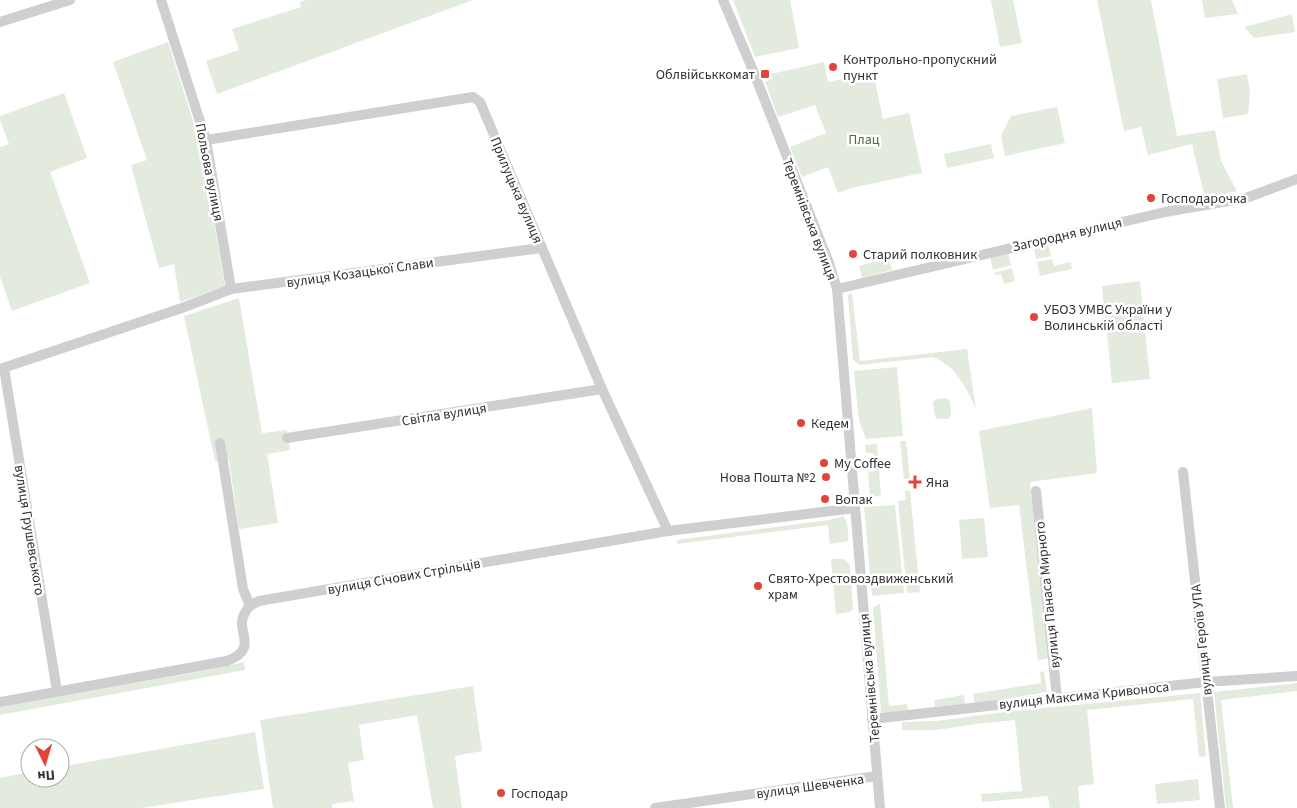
<svg xmlns="http://www.w3.org/2000/svg" width="1297" height="808" viewBox="0 0 1297 808" font-family="'Source Sans 3',sans-serif">
	<style>
		.green { fill: #e3ebde }
		.lines { fill: none; stroke-linecap: round; stroke-linejoin: round }
		.minor { stroke: #cfcfcf; stroke-width: 10 }
		.poi-dot { fill: #e3433a; stroke: #fff; stroke-width: 2 }
		.labels { text-anchor: middle; stroke-width: 5; stroke-linejoin: round; paint-order: stroke }
		.poi-label { font-size: 14px; fill: #323232; stroke: #fff; text-anchor: start }
		.park-label { font-size: 14px; fill: #4f6e3f; stroke: #fff }
		.street-label { font-size: 14px; fill: #323232; stroke: #fff }
	</style>
	<rect width="100%" height="100%" fill="#fff"/>
	<g class="green">
		<polygon points="305,0 473,0 217,94 206,61 239,50 232,29 301,7 300,2"/>
		<polygon points="733,0 790,0 799,48 755,57"/>
		<polygon points="991,0 1013,0 1022,43 1000,47"/>
		<polygon points="1097,0 1151,0 1177,136 1215,130 1221,161 1237,191 1205,199 1192,144 1148,155 1141,127 1124,131"/>
		<polygon points="1202,0 1232,0 1238,14 1205,18"/>
		<polygon points="1292,14 1295,32 1254,38 1244,27"/>
		<polygon points="168,42 202,149 225,286 180,302 174,264 159,268 131,165 147,160 113,62"/>
		<polygon points="824,62 828,82 873,72 883,119 909,113 922,173 851,188 838,193 828,167 802,177 790,147 826,133 815,105 778,117 765,82 772,79 771,74"/>
		<polygon points="1247,74 1250,93 1248,114 1223,118 1217,79"/>
		<polygon points="64,93 87,158 50,172 90,283 12,311 0,277 0,147 9,144 0,120 0,116"/>
		<polygon points="1057,107 1065,143 1005,156 1001,136 1011,116"/>
		<polygon points="991,144 994,158 947,168 944,154"/>
		<polygon points="1048,243 1051,256 1036,259 1034,247"/>
		<polygon points="1008,253 1011,265 993,270 990,257"/>
		<polygon points="889,258 892,270 862,278 859,266"/>
		<polygon points="1052,259 1054,266 1071,262 1072,269 1040,276 1037,262"/>
		<polygon points="1012,268 1015,281 1004,284 1001,274 995,275 994,273"/>
		<polygon points="1140,281 1150,379 1112,383 1102,286"/>
		<path d="M852 293 860 361 967 349 976 409C966 388 956 366 933 357L860 365 853 360 848 295Z"/>
		<polygon points="239,298 262,433 287,430 290,450 267,454 278,523 239,529 229,460 215,461 184,316"/>
		<polygon points="897,367 903,436 866,439 859,421 854,371"/>
		<polygon points="946,398 950,401 951,415 948,419 938,419 935,417 933,402 936,399"/>
		<polygon points="1092,408 1097,473 1030,482 1050,658 1038,660 1019,505 990,508 979,431"/>
		<polygon points="900,441 906,441 910,479 904,479"/>
		<polygon points="877,444 881,496 870,497 868,472 875,471 873,453 866,453 865,445"/>
		<polygon points="905,491 910,491 920,592 907,593 898,501 906,500"/>
		<polygon points="895,505 904,593 872,596 864,507"/>
		<path d="M843 516C848 523 849 533 848 541L830 544 828 525 677 544V540L829 520Z"/>
		<polygon points="984,518 988,557 962,559 959,520"/>
		<polygon points="831,559 844,559 850,565 853,609 850,612 836,614"/>
		<polygon points="880,604 889,706 907,704 908,710 881,713 873,608"/>
		<polygon points="244,662 245,670 0,715 0,707 213,669"/>
		<polygon points="1044,671 1047,692 975,704 973,694 1041,683 1040,672"/>
		<polygon points="1297,683 1297,691 1221,700 1233,808 1226,808 1214,692"/>
		<polygon points="473,686 482,751 455,756 462,808 433,808 417,715 359,725 364,760 348,763 354,801 332,804 332,808 273,808 260,720"/>
		<polygon points="1200,693 1206,756 1199,757 1193,699 1087,710 1094,784 1078,786 1080,808 1050,808 1048,796 982,802 981,794 1022,791 1015,720 976,724 936,730 902,730 902,722 936,721 1013,711"/>
		<polygon points="964,695 965,704 935,707 934,700"/>
		<polygon points="255,732 264,789 141,808 0,808 0,778 30,772 30,778 60,778 60,767"/>
		<polygon points="1198,779 1200,800 1157,804 1155,784"/>
	</g>
	<g class="lines">
		<g class="minor">
			<polyline points="161,0 206,140 231,289"/>
			<polyline points="723,0 752,68 829,263 837,289 880,808"/>
			<polyline points="0,22 70,0"/>
			<polyline points="206,140 473,97 480,102 602,389 668,531"/>
			<polyline points="837,289 1165,212 1246,198 1297,179"/>
			<polyline points="4,368 57,691"/>
			<polyline points="0,369 182,308 231,289 541,248"/>
			<polyline points="287,438 602,389"/>
			<polyline points="220,443 243,589 250,606"/>
			<polyline points="1183,472 1220,808"/>
			<polyline points="1036,491 1057,698"/>
			<path d="M0 702 227 661C262 647 232 631 246 611 249 606 254 603 259 601L668 531 855 508"/>
			<polyline points="872,719 1206,682 1297,676"/>
			<polyline points="655,808 877,776"/>
		</g>
	</g>
	<g class="poi-dot">
		<circle cx="833" cy="67" r="5"/>
		<rect x="760" y="69" width="10" height="10" rx="2.5"/>
		<circle cx="1151" cy="198" r="5"/>
		<circle cx="853" cy="254" r="5"/>
		<circle cx="1034" cy="317" r="5"/>
		<circle cx="801" cy="423" r="5"/>
		<circle cx="824" cy="463" r="5"/>
		<circle cx="826" cy="477" r="5"/>
		<path d="M912.5 474.5h5v5h5v5h-5v5h-5v-5h-5v-5h5z"/>
		<circle cx="825" cy="499" r="5"/>
		<circle cx="758" cy="586" r="5"/>
		<circle cx="501" cy="793" r="5"/>
	</g>
	<g class="labels">
		<g class="poi-label">
			<text x="843" y="64">Контрольно-пропускний<tspan x="843" dy="16">пункт</tspan></text>
			<text x="755" y="79" text-anchor="end">Облвійськкомат</text>
			<text x="1161" y="203">Господарочка</text>
			<text x="863" y="259">Старий полковник</text>
			<text x="1044" y="314">УБОЗ УМВС України у<tspan x="1044" dy="16">Волинськiй області</tspan></text>
			<text x="811" y="428">Кедем</text>
			<text x="834" y="468">My Coffee</text>
			<text x="816" y="482" text-anchor="end">Нова Пошта №2</text>
			<text x="926" y="487">Яна</text>
			<text x="835" y="504">Вопак</text>
			<text x="768" y="583">Свято-Хрестовоздвиженський<tspan x="768" dy="16">храм</tspan></text>
			<text x="511" y="798">Господар</text>
		</g>
		<g class="park-label">
			<text x="864" y="144">Плац</text>
		</g>
		<g class="street-label">
			<text transform="translate(210 172) rotate(79)" y="5">Польова вулиця</text>
			<text transform="translate(517 190) rotate(67)" y="5">Прилуцька вулиця</text>
			<text transform="translate(810 219) rotate(69)" y="5">Теремнівська вулиця</text>
			<text transform="translate(1067 234) rotate(-13)" y="5">Загородня вулиця</text>
			<text transform="translate(360 272) rotate(-8)" y="5">вулиця Козацької Слави</text>
			<text transform="translate(444 414) rotate(-9)" y="5">Світла вулиця</text>
			<text transform="translate(30 530) rotate(81)" y="5">вулиця Грушевського</text>
			<text transform="translate(404 576) rotate(-10)" y="5">вулиця Січових Стрільців</text>
			<text transform="translate(1047 595) rotate(-96)" y="5">вулиця Панаса Мирного</text>
			<text transform="translate(1201 640) rotate(-96)" y="5">вулиця Героїв УПА</text>
			<text transform="translate(869 678) rotate(-95)" y="5">Теремнівська вулиця</text>
			<text transform="translate(1084 695) rotate(-6)" y="5">вулиця Максима Кривоноса</text>
			<text transform="translate(810 786) rotate(-8)" y="5">вулиця Шевченка</text>
		</g>
	</g>
	<g transform="translate(45 763) rotate(175)"><circle r="24" fill="#ffffff" stroke="#adadad"/>
	<path d="M0-4L9 19L0 12L-9 19Z" fill="#e3433a"/>
	<text y="-8" font-size="14" font-weight="bold" text-anchor="middle" fill="#323232">Пн</text>
	</g>
</svg>
